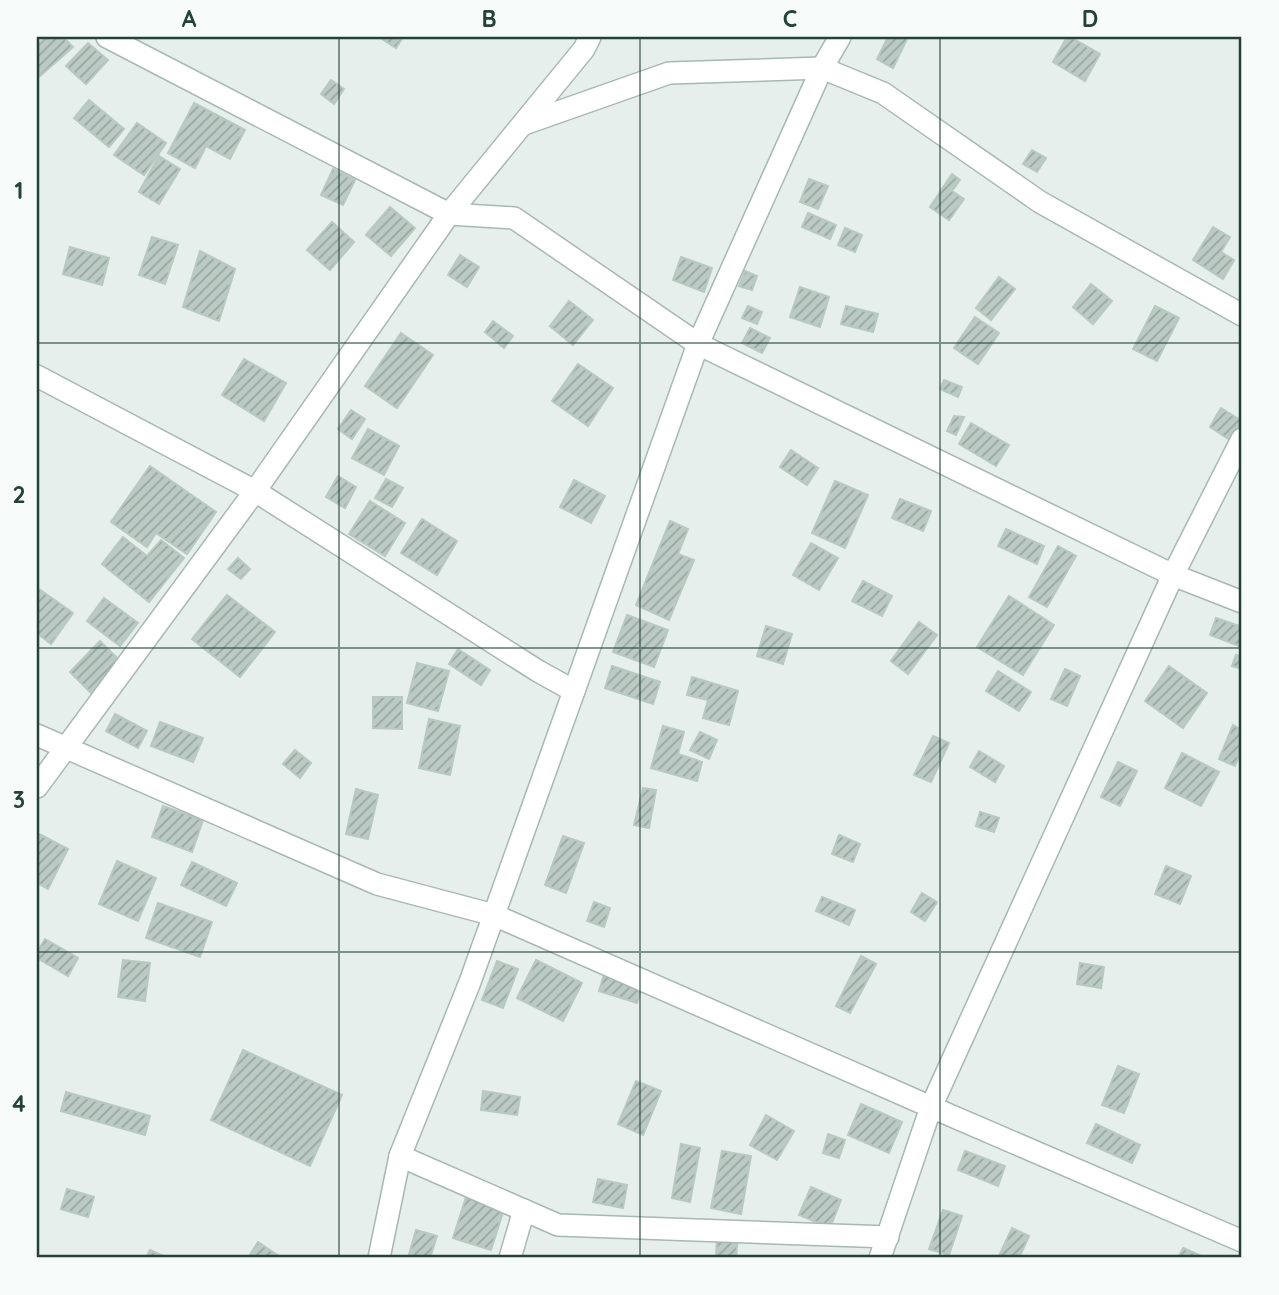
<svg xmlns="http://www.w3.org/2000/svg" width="1279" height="1295" viewBox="0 0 1279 1295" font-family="Quicksand,sans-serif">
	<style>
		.building { fill: url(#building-hatch); stroke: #b8c9c2; stroke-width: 2 }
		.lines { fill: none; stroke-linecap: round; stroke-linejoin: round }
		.minor-casing { stroke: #a8b8b2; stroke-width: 24 }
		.minor { stroke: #fff; stroke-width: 21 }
		.grid { fill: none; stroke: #24423a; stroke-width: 2; stroke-opacity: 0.55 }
		.neatline { fill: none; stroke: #24423a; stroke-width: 2.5 }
		.grid-label { font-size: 23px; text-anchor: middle; font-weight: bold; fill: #24423a }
	</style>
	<defs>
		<pattern id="building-hatch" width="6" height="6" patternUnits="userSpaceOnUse" patternTransform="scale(1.75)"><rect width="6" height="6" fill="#bbcac4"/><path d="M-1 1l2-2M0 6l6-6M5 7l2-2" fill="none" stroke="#98a6a0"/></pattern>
	</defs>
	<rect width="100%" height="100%" fill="#e6efeb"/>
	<g class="building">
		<polygon points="46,37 63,37 73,47 40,76 37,72 37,45"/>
		<polygon points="379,37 403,37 396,48"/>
		<polygon points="888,37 908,37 893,68 877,59"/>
		<polygon points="1067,37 1070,37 1100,54 1085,81 1053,62"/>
		<polygon points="88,43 108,60 86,84 66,66"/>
		<polygon points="331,80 344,89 334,104 321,94"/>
		<polygon points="89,100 124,129 109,147 74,118"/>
		<polygon points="194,103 245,130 230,159 206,146 195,168 168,153"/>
		<polygon points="137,123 166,143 144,175 114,155"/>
		<polygon points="1032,150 1046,158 1037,172 1023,164"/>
		<polygon points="159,156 180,169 159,204 139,192"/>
		<polygon points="333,169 355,180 343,205 321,195"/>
		<polygon points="952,174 960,180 952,191 964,199 949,220 930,207"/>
		<polygon points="809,179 828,186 818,209 800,202"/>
		<polygon points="390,207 415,228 391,256 366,235"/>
		<polygon points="808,213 836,225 830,239 802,227"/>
		<polygon points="332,222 354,242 330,270 307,250"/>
		<polygon points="1213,227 1230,237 1221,252 1234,260 1223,279 1193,260"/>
		<polygon points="845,228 862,235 855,252 838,245"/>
		<polygon points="152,237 178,245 165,284 139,275"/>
		<polygon points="70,247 109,258 102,285 63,274"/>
		<polygon points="200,251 235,269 219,321 183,307"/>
		<polygon points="460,255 479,267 467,287 448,275"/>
		<polygon points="681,257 712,268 704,292 673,280"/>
		<polygon points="745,271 757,276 752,290 739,286"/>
		<polygon points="999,277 1015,289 991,320 976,308"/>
		<polygon points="1091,284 1112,301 1093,324 1073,307"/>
		<polygon points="800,287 829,297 820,327 790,317"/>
		<polygon points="569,301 593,320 573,345 550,326"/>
		<polygon points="748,306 762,312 757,324 742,318"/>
		<polygon points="846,306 878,314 873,332 841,324"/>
		<polygon points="1155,306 1179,318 1157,361 1133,349"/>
		<polygon points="975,317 999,333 978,364 954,348"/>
		<polygon points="493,321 513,336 504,348 485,332"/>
		<polygon points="750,328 770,338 762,353 742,343"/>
		<polygon points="401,333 433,355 397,408 365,386"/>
		<polygon points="244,359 286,383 264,421 222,395"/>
		<polygon points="578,364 613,388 588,426 552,401"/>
		<polygon points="944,380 962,387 958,397 940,389"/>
		<polygon points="1221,408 1242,421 1230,440 1210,427"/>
		<polygon points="351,410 365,419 352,439 338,429"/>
		<polygon points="954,416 964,417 956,435 947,431"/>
		<polygon points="971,423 1009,445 996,466 959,444"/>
		<polygon points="368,429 399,446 384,475 352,458"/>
		<polygon points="791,450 818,468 807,485 780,467"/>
		<polygon points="150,466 216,512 187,554 156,533 147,547 111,522"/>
		<polygon points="338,476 356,487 345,508 326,497"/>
		<polygon points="386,479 403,488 392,507 375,498"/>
		<polygon points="574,480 605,496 591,523 560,507"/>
		<polygon points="835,481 868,495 845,548 812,533"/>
		<polygon points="900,499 931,511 923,531 892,518"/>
		<polygon points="370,501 405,523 385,556 349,534"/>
		<polygon points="422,519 457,541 437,575 401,553"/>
		<polygon points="670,521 688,529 678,554 694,560 669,620 636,605"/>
		<polygon points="1006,529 1044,546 1037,564 998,546"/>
		<polygon points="123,537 147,556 161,540 184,558 149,602 102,564"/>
		<polygon points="811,543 838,558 819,590 793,575"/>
		<polygon points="1058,546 1076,556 1047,607 1029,597"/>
		<polygon points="238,558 250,569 241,579 228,569"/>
		<polygon points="863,581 892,596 882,616 852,601"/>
		<polygon points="39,589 73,613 51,644 37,633 37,592"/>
		<polygon points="227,595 275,632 240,677 192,639"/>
		<polygon points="1009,596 1054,625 1023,675 977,647"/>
		<polygon points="104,598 138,623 120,646 87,621"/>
		<polygon points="627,615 668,630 654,667 613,652"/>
		<polygon points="1216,618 1242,627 1242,647 1210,635"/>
		<polygon points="919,622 937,635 908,674 891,661"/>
		<polygon points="766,626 792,634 783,664 757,656"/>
		<polygon points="100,641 125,666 94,696 70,672"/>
		<polygon points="458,649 490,670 481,685 449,664"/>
		<polygon points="1236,655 1242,657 1242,669 1232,666"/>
		<polygon points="417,663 449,671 438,711 407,703"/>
		<polygon points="612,666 660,682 653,704 605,688"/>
		<polygon points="1169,666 1207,693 1183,728 1145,701"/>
		<polygon points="1065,669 1080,676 1067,706 1051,699"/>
		<polygon points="998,671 1031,692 1019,711 986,691"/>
		<polygon points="692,677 738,691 729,725 703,718 708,700 687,695"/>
		<polygon points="373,697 402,697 402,729 373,728"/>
		<polygon points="115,714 147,731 138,748 106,731"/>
		<polygon points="429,719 460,726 450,775 419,768"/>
		<polygon points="160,722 203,738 193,762 151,746"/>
		<polygon points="1233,725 1242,730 1242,748 1235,766 1219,759"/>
		<polygon points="663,726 684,732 678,754 702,762 697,781 651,768"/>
		<polygon points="700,732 717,740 709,759 690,750"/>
		<polygon points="933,736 949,743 931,782 914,775"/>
		<polygon points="295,750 311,763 300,778 283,764"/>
		<polygon points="979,751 1004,766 995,782 970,767"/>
		<polygon points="1182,753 1219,772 1201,806 1165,788"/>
		<polygon points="1118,762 1137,771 1120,806 1101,797"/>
		<polygon points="643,788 656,790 649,828 634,825"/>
		<polygon points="356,789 378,795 368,839 346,834"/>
		<polygon points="163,806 203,820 192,852 152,837"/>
		<polygon points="980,812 999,818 994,832 976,826"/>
		<polygon points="37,833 68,849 48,889 37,883"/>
		<polygon points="839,835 860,844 853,862 832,854"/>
		<polygon points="563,836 584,843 566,893 545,885"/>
		<polygon points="117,861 156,878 138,921 99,904"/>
		<polygon points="192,862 237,883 226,906 181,885"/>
		<polygon points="1166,866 1191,876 1180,904 1155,894"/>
		<polygon points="922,893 937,902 925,921 911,912"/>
		<polygon points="822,897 855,910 849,925 816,911"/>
		<polygon points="594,902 610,908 604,927 587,921"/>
		<polygon points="158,903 212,922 200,957 146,938"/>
		<polygon points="45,939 78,958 68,976 37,958 37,952"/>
		<polygon points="861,956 876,964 850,1013 836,1006"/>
		<polygon points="123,960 150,963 145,1001 118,997"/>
		<polygon points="536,960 582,983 563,1021 517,998"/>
		<polygon points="497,961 518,969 503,1008 482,1000"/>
		<polygon points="1080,963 1104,967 1101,988 1077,984"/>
		<polygon points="606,968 644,981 637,1003 599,991"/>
		<polygon points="243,1050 342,1095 310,1166 211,1120"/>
		<polygon points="1118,1066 1139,1074 1124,1113 1102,1105"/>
		<polygon points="636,1081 661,1091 643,1135 618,1124"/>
		<polygon points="483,1091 520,1097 517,1115 481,1110"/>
		<polygon points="66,1092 150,1116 145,1135 61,1111"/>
		<polygon points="861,1104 902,1122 889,1153 848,1135"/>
		<polygon points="766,1115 794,1131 777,1160 750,1145"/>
		<polygon points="1096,1124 1140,1145 1132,1163 1087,1143"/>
		<polygon points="828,1134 845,1140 839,1158 823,1153"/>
		<polygon points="681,1144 700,1148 690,1202 672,1198"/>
		<polygon points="722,1151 751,1156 741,1214 711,1208"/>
		<polygon points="965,1151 1005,1166 998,1186 958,1170"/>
		<polygon points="598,1179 627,1185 623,1208 593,1202"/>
		<polygon points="811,1187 841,1200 830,1228 799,1215"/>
		<polygon points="67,1189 94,1197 88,1217 61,1209"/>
		<polygon points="466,1197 504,1209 491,1250 453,1238"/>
		<polygon points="943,1210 962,1216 949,1255 929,1249"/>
		<polygon points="1012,1228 1029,1236 1019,1258 998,1258"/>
		<polygon points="416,1230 437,1236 430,1258 408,1258"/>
		<polygon points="717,1236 738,1237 736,1258 716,1258"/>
		<polygon points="258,1242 276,1254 283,1258 248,1258"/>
		<polygon points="1183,1248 1206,1258 1178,1258"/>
		<polygon points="150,1250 168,1258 146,1258"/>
	</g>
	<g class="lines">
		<defs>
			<g id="minor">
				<polyline points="107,37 449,214 514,218 698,344 1173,575 1242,602"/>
				<polyline points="524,124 669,73 822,68 883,93 1040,202 1242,315"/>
				<polyline points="37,376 255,491 538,671 574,691"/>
				<polyline points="37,735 377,884 494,915 931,1107 1242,1241"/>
				<polyline points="37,787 255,491 449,214 584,49 590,37"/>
				<polyline points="400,1156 558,1225 888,1237"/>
				<polyline points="379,1258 400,1156 470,982 698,344 822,68 840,37"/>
				<polyline points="510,1258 524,1210"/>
				<polyline points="880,1258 931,1107 1173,575 1242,439"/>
			</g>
		</defs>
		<use href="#minor" class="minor-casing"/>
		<use href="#minor" class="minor"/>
	</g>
	<path class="grid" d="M339 37V1258M640 37V1258M940 37V1258M37 343H1242M37 648H1242M37 952H1242"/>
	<rect width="1279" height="1295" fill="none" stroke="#f7fbf9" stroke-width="77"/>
	<rect x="38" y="38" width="1202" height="1218" class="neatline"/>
	<g class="grid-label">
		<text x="189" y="27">A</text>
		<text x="489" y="27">B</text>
		<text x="790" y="27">C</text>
		<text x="1090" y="27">D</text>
		<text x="19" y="199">1</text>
		<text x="19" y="503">2</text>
		<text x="19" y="808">3</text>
		<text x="19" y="1112">4</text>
	</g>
</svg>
